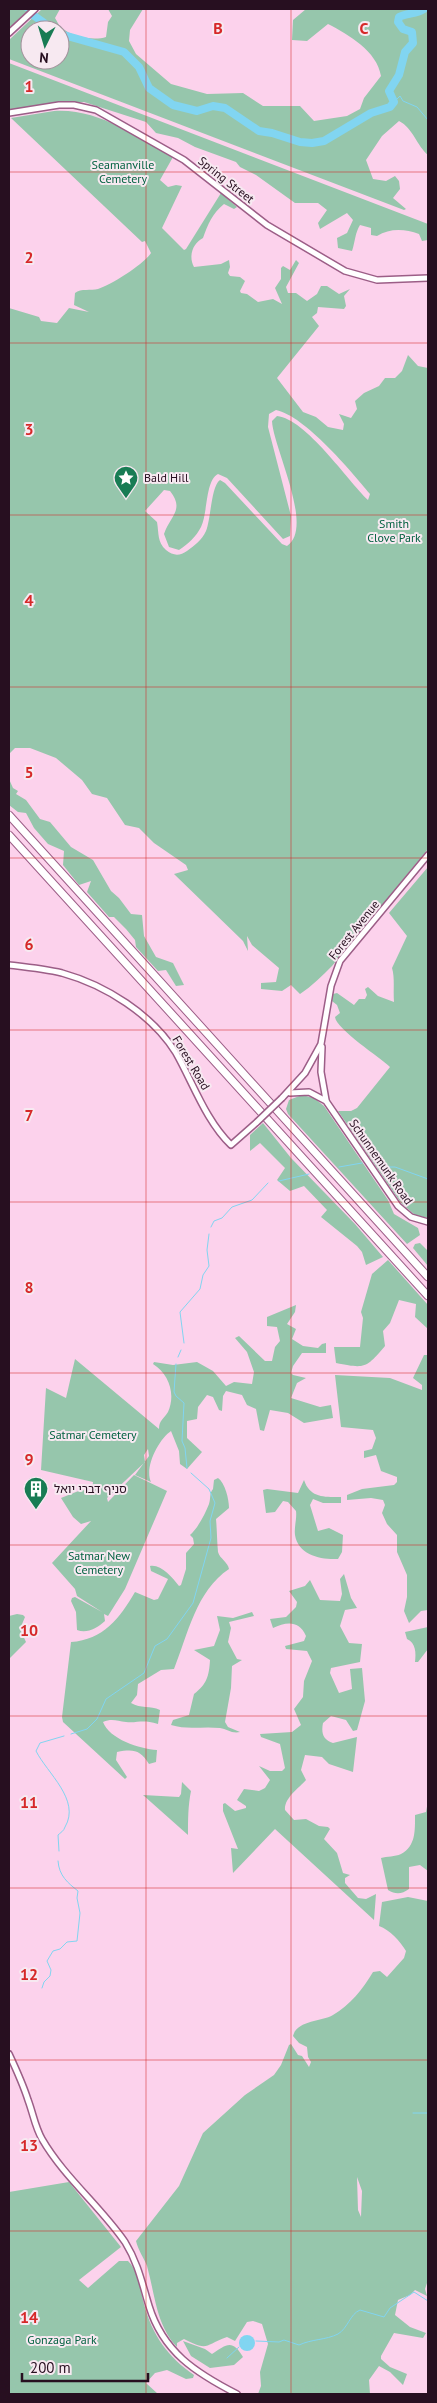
<svg xmlns="http://www.w3.org/2000/svg" width="437" height="2403" viewBox="0 0 437 2403" font-family="'PT Sans','Noto Sans Hebrew',sans-serif">
	<style>
		.green { fill: #96c6ac; fill-rule: evenodd }
		.water { fill: #81d5f1 }
		.lines { fill: none; stroke-linecap: round; stroke-linejoin: round }
		.stream { stroke: #81d5f1; stroke-width: 1 }
		.river { stroke: #81d5f1; stroke-width: 8 }
		.secondary-casing { stroke: #9c5e87; stroke-width: 8 }
		.highway-casing { stroke: #9c5e87; stroke-width: 9 }
		.secondary { stroke: #fff; stroke-width: 5 }
		.highway { stroke: #fff; stroke-width: 7 }
		.secondary-bridge-casing { stroke: #9c5e87; stroke-width: 8; stroke-linecap: butt }
		.secondary-bridge { stroke: #fff; stroke-width: 5 }
		.grid { fill: none; stroke: #d62828; stroke-width: 1; stroke-opacity: 0.55 }
		.labels { text-anchor: middle; stroke-width: 4; stroke-linejoin: round; paint-order: stroke }
		.park-label { font-size: 12px; fill: #026140; stroke: #f7e9f1 }
		.street-label { font-size: 12px; fill: #270f20; stroke: #f7e9f1 }
		.poi-label { font-size: 12px; fill: #270f20; stroke: #f7e9f1; text-anchor: start }
		.grid-label { font-size: 16px; text-anchor: middle; font-weight: bold; fill: #d62828; stroke: #f7e9f1; stroke-width: 4; stroke-linejoin: round; paint-order: stroke }
	</style>
	<rect width="100%" height="100%" fill="#fcd2ec"/>
	<g class="green">
		<polygon points="9,9 30,9 9,28"/>
		<path d="M42 9H60L55 18C57 21 59 26 62 28 72 37 94 41 106 37L108 22 112 16 108 9H143L130 30 129 41 136 54 171 84 207 94 243 93 263 106H300L314 121 347 116 360 109 364 98 381 76C377 51 349 35 328 24L307 41 292 40 293 20 306 9H428V155C417 146 413 128 399 121L382 136 366 160 373 179 386 181 395 176 399 181 400 189 393 198 406 209 404 210 9 59V40ZM30 30H60V60H30Z"/>
		<path d="M9 63 428 224V240L422 241 419 234C405 229 390 228 377 236L371 235V228L360 225C355 233 355 242 352 251L338 248 337 238 347 233 353 220 347 213 320 229 318 223 327 210 318 203H295L256 175 240 167 236 162 195 147 178 138 156 133 146 122 84 102 9 111Z"/>
		<path d="M54 111C99 108 136 137 173 157L160 180 168 187 176 185 182 186 162 228 184 250 186 249 221 193 237 207 234 209 224 204C212 214 208 224 203 238 193 243 188 256 194 267L221 264 229 260 230 267 228 273 230 276 240 277 245 281 240 291 241 293 247 294 258 302 273 299 282 304 275 288 281 279V268L283 266 290 270 296 260 299 263 286 287 288 293H296L307 301 317 294 321 286H327L339 294 350 289 344 296 346 306 344 309 318 307 317 313 312 317 319 326 277 378 303 412 316 417 328 427 343 430 344 424 339 414 351 418 357 409 355 401 364 393 379 386 385 378H395L402 371 408 355 418 366 428 368V849L332 966C322 976 312 986 300 994L291 985 282 991 261 989V983L276 982 279 968 252 945 247 936 248 951 243 941 174 874 188 870 186 865 154 843 139 828 125 825 107 798 92 794 82 780 56 758 30 748H15L9 754V308L39 317 41 321 57 323 69 308 89 312 74 305 75 293C81 288 91 291 98 289 111 285 144 264 151 253L145 241 142 242 11 118ZM276 410C305 416 351 471 370 494L368 500C348 481 306 419 277 416L272 421C273 447 315 528 287 546L282 544 225 483 220 480C211 486 211 519 206 531 202 540 194 546 187 551 180 556 173 556 166 550 157 542 159 533 157 522L145 511 164 490 170 491C185 510 170 516 164 534L169 547 179 550C188 544 196 537 201 527 208 513 205 481 218 474L227 478 283 539 290 536 291 516 268 427 269 414Z"/>
		<polygon points="9,779 13,788 18,791 16,794 26,800 40,819 50,822 71,847 93,860 111,891 119,898 131,914 142,915 144,936 156,957 173,963 184,985 176,986 166,970 158,971 136,947 135,940 126,929 114,917 109,917 87,892 91,881 79,885 63,865 64,851 48,844 34,828 26,813 18,812 9,805"/>
		<path d="M428 867V1218L415 1215 401 1203 338 1111H351L357 1108 390 1067C381 1058 336 1029 335 1017L340 1013 337 1005 332 1001 333 994 337 993 354 1005 359 999H365L367 995 365 989 368 987 378 996 394 1002C393 990 395 978 392 968L407 936 389 913Z"/>
		<polygon points="302,1095 314,1098 324,1106 388,1200 394,1214 418,1228 420,1235 407,1244 288,1114 286,1109 289,1100"/>
		<polygon points="263,1123 291,1158 355,1224 383,1257 366,1265 362,1252 357,1246 321,1217 327,1210 304,1186 290,1191 277,1180 285,1168 260,1143 250,1151 250,1135"/>
		<polygon points="420,1243 428,1251 428,1266 413,1248 415,1244"/>
		<path d="M388 1260 428 1305V1329L415 1317 416 1304 399 1300 390 1323 383 1331 385 1346C366 1368 366 1369 336 1363L334 1347H360L363 1318 361 1312 372 1274Z"/>
		<path d="M296 1305 295 1312 287 1324 296 1329 292 1339 303 1346 318 1348 322 1344 326 1343V1353H302L293 1366 291 1373 293 1375 306 1378 297 1383 291 1398 320 1407 331 1405 333 1418 304 1423 288 1413 270 1410 264 1431 260 1430 256 1409 247 1405 242 1395 226 1391 223 1396 222 1411 219 1410 213 1397 207 1395 198 1407 197 1419 187 1421V1438L202 1452 187 1469 180 1464 179 1451 171 1431C159 1439 144 1467 151 1482L135 1475 149 1456 148 1449 144 1455 145 1462 107 1498 108 1502 134 1475 167 1491 125 1589 108 1616 104 1614 105 1621C97 1628 87 1634 77 1630L76 1612 71 1601 72 1598 75 1597 102 1612 77 1596 75 1589 52 1563 91 1521 81 1524 73 1517 61 1498 81 1490 92 1491 93 1482 41 1470 46 1388 66 1398 75 1359 159 1429C159 1420 164 1419 168 1412 176 1394 169 1374 153 1364L154 1362 173 1365 197 1362 213 1371 226 1386 234 1382 252 1384 254 1372 247 1352 235 1338 239 1336 265 1361H272L275 1347 280 1341 277 1327 267 1326V1317Z"/>
		<polygon points="424,1355 428,1355 428,1610 421,1611 409,1623 404,1611 407,1597 407,1575 397,1552 397,1535 387,1524 382,1513 385,1505 383,1500 371,1498 347,1500 347,1495 362,1489 394,1485 397,1482 397,1477 381,1471 376,1455 364,1458 364,1451 372,1449 376,1438 373,1430 341,1427 335,1375 390,1378 422,1390 422,1385 413,1378"/>
		<path d="M218 1478C225 1483 229 1499 229 1508L216 1519C217 1530 217 1541 218 1552 220 1559 228 1562 229 1569 196 1591 188 1634 174 1669L161 1670 138 1684 137 1695 131 1703C141 1709 150 1705 160 1710L158 1724C142 1719 139 1723 126 1722 117 1721 112 1718 103 1722 109 1739 140 1749 157 1750L156 1762 149 1764C140 1750 134 1749 117 1752L116 1760 127 1777 125 1779 63 1722 62 1717 71 1642C103 1640 120 1618 135 1592L154 1600 158 1599 168 1579 151 1571 150 1566C161 1564 172 1577 179 1586L181 1585 186 1569V1553L194 1544 193 1538 190 1535C198 1528 205 1514 209 1504 211 1498 209 1494 213 1489L214 1480Z"/>
		<path d="M304 1480C310 1498 324 1497 341 1497V1503H323L313 1499 310 1505 318 1531 329 1528 343 1535 342 1552 338 1559C321 1560 298 1555 295 1535 294 1527 297 1519 296 1511L288 1502 283 1501 275 1512 266 1513 263 1490 267 1489 298 1493Z"/>
		<path d="M344 1574 351 1598 357 1608 345 1610 340 1626 349 1643 362 1644 360 1662 331 1668 330 1673 339 1693 352 1689 350 1669 362 1668 365 1701 357 1730 353 1731 346 1720 331 1716 323 1723C321 1733 323 1740 333 1743L357 1737 353 1772 329 1764 322 1757 305 1755 301 1770 306 1780C299 1788 284 1798 285 1810L294 1820 306 1819 319 1826 328 1827 330 1829 324 1839 337 1853 343 1873 350 1875 345 1878V1883L358 1898 366 1899 376 1894 374 1920 275 1829 233 1873 231 1848 238 1849 223 1811V1804L225 1803 235 1811 246 1808V1806L237 1800 244 1789 259 1791 265 1788 270 1780 259 1766 270 1771H282L285 1768 280 1744 261 1737 260 1734 292 1732 301 1725 294 1709 303 1697 304 1681 312 1661 307 1651 286 1649 285 1646 304 1641 306 1636C299 1620 286 1622 273 1628L270 1619 286 1617 296 1607 297 1602 289 1591 305 1586 310 1580 320 1600 340 1601 342 1594 340 1579Z"/>
		<path d="M252 1612 254 1616 229 1622 231 1628 228 1642 237 1659 242 1660 232 1666 231 1688 225 1722 228 1727 240 1732C232 1734 227 1729 220 1728 203 1726 187 1730 171 1725L173 1720 189 1715 194 1694C207 1684 209 1676 210 1660L194 1650 214 1646 220 1630 217 1616 233 1618Z"/>
		<polygon points="17,1614 23,1615 25,1617 20,1629 26,1642 9,1659 9,1616"/>
		<path d="M428 1627V1649L418 1662H415C416 1653 416 1643 407 1639L405 1632Z"/>
		<path d="M182 1782 191 1791C188 1806 188 1820 188 1835L143 1795 179 1797 181 1794Z"/>
		<path d="M428 1801V1871L420 1865 409 1867V1889C402 1894 396 1895 388 1890L381 1858C387 1856 395 1857 401 1854 416 1846 415 1830 415 1815L426 1812Z"/>
		<path d="M408 1897 428 1901V2280L425 2289 427 2296 415 2290 410 2295 398 2300 395 2315 410 2327 426 2333 423 2338 394 2333 381 2356V2359L390 2367 407 2374 403 2385 390 2372 379 2366 369 2380 370 2394H258L261 2386 260 2372 268 2344 262 2324 253 2321 247 2322 235 2341 227 2337C204 2345 209 2352 184 2339L177 2343V2347C156 2325 155 2294 147 2266 144 2258 138 2250 136 2241L179 2186 203 2133 245 2095 274 2075 281 2065 289 2045 291 2044 298 2055 302 2056 309 2067 311 2062 308 2057 307 2047 299 2043 293 2036C297 2020 321 2022 333 2015 350 2005 363 1989 373 1972L380 1971 387 1977 404 1958 406 1951C400 1941 390 1930 379 1926L382 1902ZM357 2177 362 2191 361 2217 358 2210Z"/>
		<path d="M69 2182 121 2247 79 2280 88 2288 119 2261H128C139 2272 140 2289 144 2304 152 2335 168 2357 194 2375L193 2378 186 2379 167 2370 155 2373 146 2383 158 2394H9V2192Z"/>
		<path d="M183 2341 205 2349 212 2354C226 2345 232 2338 243 2357L234 2365 210 2368 191 2356Z"/>
	</g>
	<circle class="water" cx="247" cy="2343" r="8"/>
	<g class="lines">
		<g class="stream">
			<polyline points="22,9 27,11"/>
			<polyline points="394,102 400,96 403,101 417,107 428,120"/>
			<polyline points="339,1167 362,1163"/>
			<polyline points="384,1167 395,1167 428,1179"/>
			<polyline points="279,1181 309,1174"/>
			<polyline points="211,1227 214,1221 222,1218 232,1207 252,1200 268,1183"/>
			<polyline points="184,1343 180,1312 200,1289 203,1275 209,1266 207,1250 209,1234"/>
			<polyline points="178,1357 181,1350"/>
			<polyline points="176,1364 174,1392 176,1396 184,1403 182,1441 185,1448 187,1468"/>
			<polyline points="71,1734 87,1729 97,1719 106,1699 144,1673 155,1646 167,1639 193,1603 211,1538 210,1521 215,1503 209,1489 191,1473"/>
			<path d="M59 1851 58 1835C60 1833 64 1831 65 1827 81 1800 47 1773 36 1751L40 1743 64 1736"/>
			<path d="M42 1988 44 1982 50 1976 51 1970 47 1961 53 1951 60 1949 67 1942 77 1941 80 1913 77 1898 78 1891C68 1883 59 1876 58 1861"/>
			<polyline points="413,2113 428,2113"/>
			<path d="M256 2341 279 2342 284 2340 299 2345C312 2339 326 2340 338 2334 348 2328 350 2314 360 2310L384 2317 390 2308 414 2292 428 2301"/>
			<polyline points="227,2358 239,2347"/>
		</g>
		<g class="river">
			<polyline points="33,15 54,30"/>
			<path d="M60 34 124 52 139 67 149 88 173 105 197 111 213 106 225 108 259 131 272 133 300 142 312 143 324 141 371 113 390 107 394 102 389 91 399 75 405 52 413 43 412 32 403 29 398 22 399 17C407 13 417 14 424 9"/>
		</g>
		<defs>
			<g id="secondary">
				<polyline points="9,33 35,9"/>
				<polyline points="9,113 59,105 74,105 96,110 184,160 267,225 345,271 377,280 428,278"/>
				<path d="M9 965C26 967 45 969 62 973 105 985 152 1014 176 1053 193 1083 206 1121 231 1145L257 1122"/>
				<polyline points="322,1047 321,1072 326,1100"/>
				<polyline points="290,1093 309,1092 326,1101 398,1206 411,1217 428,1222"/>
				<polyline points="282,1098 305,1073 321,1044 331,986 340,961 428,855"/>
				<path d="M9 2054C16 2069 23 2084 28 2100 33 2113 35 2127 42 2139 64 2177 100 2206 125 2242 138 2263 142 2283 149 2306 163 2352 196 2373 237 2394"/>
			</g>
			<g id="highway">
				<polyline points="9,815 428,1277"/>
				<polyline points="9,835 428,1296"/>
			</g>
		</defs>
		<use href="#secondary" class="secondary-casing"/>
		<use href="#highway" class="highway-casing"/>
		<use href="#secondary" class="secondary"/>
		<use href="#highway" class="highway"/>
		<defs>
			<polyline id="secondary-bridge" points="257,1122 282,1098"/>
		</defs>
		<use href="#secondary-bridge" class="secondary-bridge-casing"/>
		<use href="#secondary-bridge" class="secondary-bridge"/>
	</g>
	<path class="grid" d="M146 9V2394M291 9V2394M9 172H428M9 343H428M9 515H428M9 687H428M9 858H428M9 1030H428M9 1202H428M9 1373H428M9 1545H428M9 1716H428M9 1888H428M9 2060H428M9 2231H428"/>
	<defs>
		<symbol id="sight-pin" viewBox="-11 -11 22 30"><path d="M0 17L-7.5 6A9.5 9.5 0 1 1 7.5 6Z" fill="#187c54" stroke="#f7e9f1"/><path d="M0-6L1.8-2.2L6-1.7L2.9 1.2L3.7 5.4L0 3.3L-3.7 5.4L-2.9 1.2L-6-1.7L-1.8-2.2Z" fill="#fff"/></symbol>
		<symbol id="building-pin" viewBox="-11 -11 22 30"><path d="M0 17L-7.5 6A9.5 9.5 0 1 1 7.5 6Z" fill="#187c54" stroke="#f7e9f1"/><path d="M-4-6H4V6H1V3H-1V6H-4ZM-2.5-4.3h1.7v1.8h-1.7ZM.8-4.3h1.7v1.8H.8ZM-2.5-1h1.7V.8h-1.7ZM.8-1h1.7V.8H.8Z" fill="#fff"/></symbol>
	</defs>
	<g fill-rule="evenodd">
		<use href="#sight-pin" x="112" y="464" width="28" height="38"/>
		<use href="#building-pin" x="22" y="1475" width="28" height="38"/>
	</g>
	<g class="labels">
		<g class="park-label">
			<text x="123" y="169">Seamanville<tspan x="123" dy="14">Cemetery</tspan></text>
			<text x="394" y="528">Smith<tspan x="394" dy="14">Clove Park</tspan></text>
			<text x="93" y="1439">Satmar Cemetery</text>
			<text x="99" y="1560">Satmar New<tspan x="99" dy="14">Cemetery</tspan></text>
			<text x="62" y="2344">Gonzaga Park</text>
		</g>
		<g class="street-label">
			<text transform="translate(226 180) rotate(38)" y="4">Spring Street</text>
			<text transform="translate(354 930) rotate(-51)" y="4">Forest Avenue</text>
			<text transform="translate(191 1063) rotate(59)" y="4">Forest Road</text>
			<text transform="translate(381 1162) rotate(55)" y="4">Schunnemunk Road</text>
		</g>
		<g class="poi-label">
			<text x="144" y="482">Bald Hill</text>
			<text x="54" y="1493">סניף דברי יואל</text>
		</g>
	</g>
	<g class="grid-label">
		<text x="218" y="34">B</text>
		<text x="364" y="34">C</text>
		<text x="29" y="92">1</text>
		<text x="29" y="263">2</text>
		<text x="29" y="435">3</text>
		<text x="29" y="606">4</text>
		<text x="29" y="778">5</text>
		<text x="29" y="950">6</text>
		<text x="29" y="1121">7</text>
		<text x="29" y="1293">8</text>
		<text x="29" y="1465">9</text>
		<text x="29" y="1636">10</text>
		<text x="29" y="1808">11</text>
		<text x="29" y="1980">12</text>
		<text x="29" y="2151">13</text>
		<text x="29" y="2323">14</text>
	</g>
	<rect width="437" height="2403" fill="none" stroke="#270f20" stroke-width="20"/>
	<g transform="translate(45 45) rotate(185)"><circle r="24" fill="#f7e9f1" stroke="#a4929d"/>
	<path d="M0-4L9 19L0 12L-9 19Z" fill="#187c54"/>
	<text y="-8" font-size="14" font-weight="bold" text-anchor="middle" fill="#270f20">N</text>
	</g>
	<path d="M22 2373v8h126v-8" fill="none" stroke="#270f20" stroke-width="2.5"/>
	<text x="30" y="2373" font-size="15" fill="#270f20" stroke="#f7e9f1" stroke-width="4" paint-order="stroke">200 m</text>
</svg>
